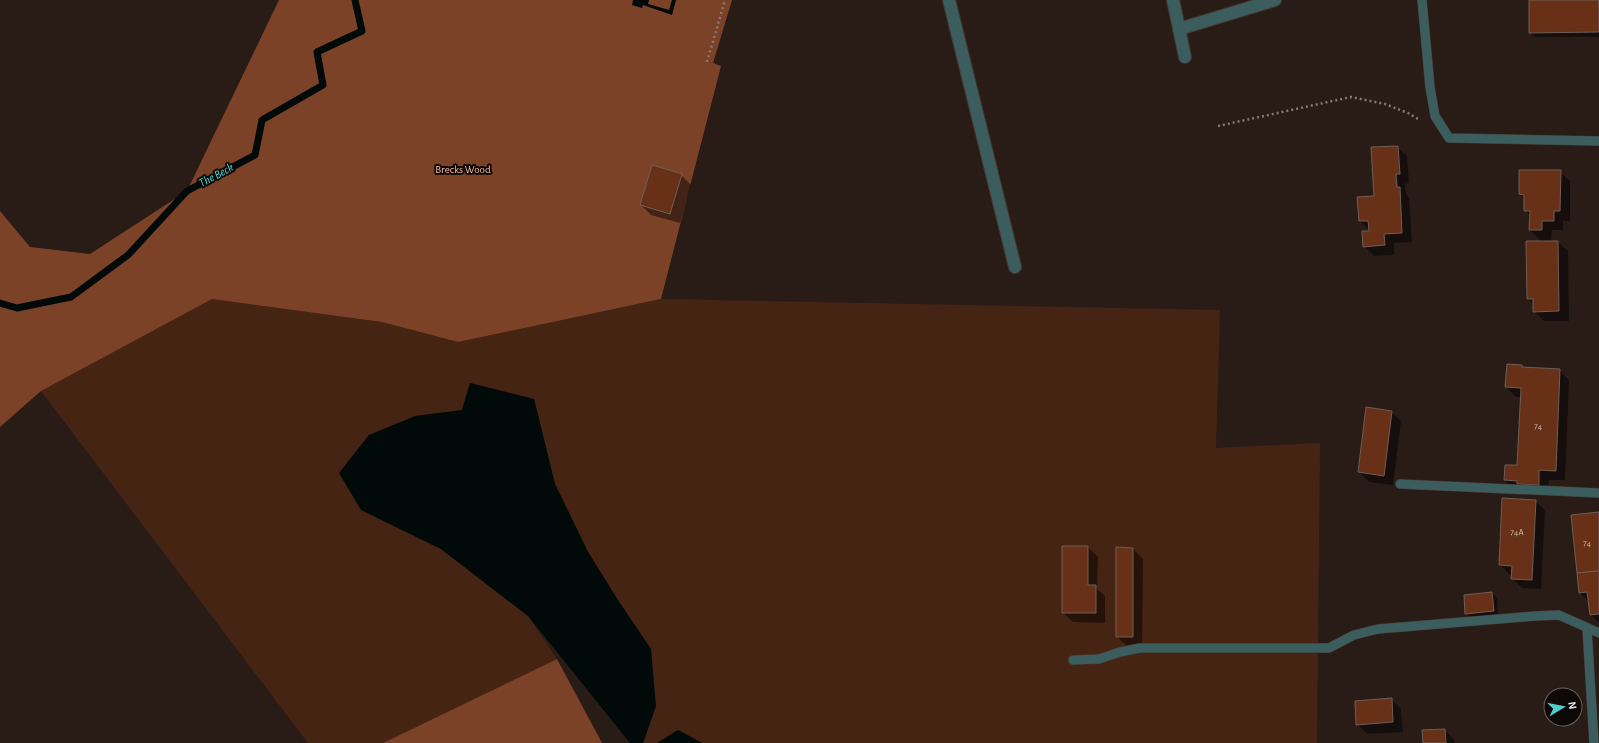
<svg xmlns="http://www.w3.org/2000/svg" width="1599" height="743" viewBox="0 0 1599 743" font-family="'Alegreya Sans',sans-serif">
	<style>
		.green { fill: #462414 }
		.forest { fill: #7c4228 }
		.water { fill: #010909 }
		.shadow { fill: #0007 }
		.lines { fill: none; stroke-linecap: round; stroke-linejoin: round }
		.stream { stroke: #010909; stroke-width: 7 }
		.building { fill: #683016; stroke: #6e5e57 }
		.lane-casing { stroke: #453833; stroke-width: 10 }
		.street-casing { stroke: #453833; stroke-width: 14 }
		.path { stroke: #847974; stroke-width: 2.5; stroke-dasharray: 2 3; stroke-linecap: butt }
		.lane { stroke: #3b5d5d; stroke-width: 9 }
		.street { stroke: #3b5d5d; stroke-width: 12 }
		.labels { text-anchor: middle; stroke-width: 4; stroke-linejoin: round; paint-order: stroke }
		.number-label { font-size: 9px; fill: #ccb8ae }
		.park-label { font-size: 11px; fill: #f7c0a9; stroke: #0e0806 }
		.water-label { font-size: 12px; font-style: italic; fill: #4cd9d7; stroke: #0e0806 }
	</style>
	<rect width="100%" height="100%" fill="#291c17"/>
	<polygon class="green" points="212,299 382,322 458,342 661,299 1220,310 1216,448 1320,443 1317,743 702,743 678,730 657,743 643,743 656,706 616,597 588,552 555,484 534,399 470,383 462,410 415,416 361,510 441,549 528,616 557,659 383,743 308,743 41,391"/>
	<g class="forest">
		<polygon points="279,0 732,0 713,63 721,66 661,299 458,342 382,322 212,299 41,391 0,427 0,211 30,247 90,254 187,191"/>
		<polygon points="557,659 602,743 383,743"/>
	</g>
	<g class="water">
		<polygon points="633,0 649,0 648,4 669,10 672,0 676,0 672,15 643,5 642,8 632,5"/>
		<polygon points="470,383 534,399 555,484 588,552 616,597 651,649 656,706 643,743 630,743 528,616 441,549 361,510 339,473 369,435 415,416 462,410"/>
		<polygon points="678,730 702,743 657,743"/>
	</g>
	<g class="shadow">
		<polygon points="1530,0 1599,0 1599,37 1535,37 1530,33"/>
		<polygon points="1397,147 1407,156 1409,183 1405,184 1406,194 1409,198 1412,242 1394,243 1394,255 1374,256 1364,246 1371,232 1360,221 1375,197"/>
		<polygon points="1560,172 1570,181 1570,221 1563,221 1563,230 1552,230 1551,242 1558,242 1568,251 1569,321 1544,321 1534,311 1534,304 1528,299 1542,242 1530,230 1531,216 1525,210 1525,199 1520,194"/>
		<polygon points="681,175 691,185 680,223 651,215 641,205"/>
		<polygon points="1521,366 1524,368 1559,370 1569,380 1565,480 1549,480 1548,495 1515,490 1505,480 1518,467 1521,397 1516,397 1506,387"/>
		<polygon points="1391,412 1401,421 1393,485 1369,482 1359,472"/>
		<polygon points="1535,501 1545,510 1541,589 1522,588 1512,578 1512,575 1510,575 1500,565"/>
		<polygon points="1599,513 1599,623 1591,615 1589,602 1580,593"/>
		<polygon points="1088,547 1098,557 1097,589 1105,596 1105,623 1073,622 1063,613"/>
		<polygon points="1133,549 1143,559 1142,647 1127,646 1117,637"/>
		<polygon points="1492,593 1497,598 1498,616 1471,618 1466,613"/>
		<polygon points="1391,699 1401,709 1403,732 1367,734 1357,724"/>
		<polygon points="1445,730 1454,740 1455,743 1424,743"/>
	</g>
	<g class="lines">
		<polyline class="stream" points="0,303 17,308 71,297 128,255 187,191 255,155 262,120 323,85 317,52 362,31 355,0"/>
	</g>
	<g class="building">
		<polygon points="1529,0 1599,0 1599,32 1529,33"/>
		<polygon points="1398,146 1400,174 1396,174 1397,187 1400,187 1402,233 1384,234 1385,245 1363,247 1362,231 1369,231 1368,221 1359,221 1357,197 1374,196 1371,147"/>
		<polygon points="652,165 682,174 670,214 640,205"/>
		<polygon points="1519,170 1561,170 1560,211 1554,211 1554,221 1542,221 1542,230 1529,230 1530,211 1524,211 1524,195 1519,194"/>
		<polygon points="1526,241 1558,241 1559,311 1533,312 1533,299 1527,299"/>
		<polygon points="1507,364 1522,365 1522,367 1560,369 1556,471 1539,470 1539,485 1517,484 1517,481 1504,480 1505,465 1517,465 1521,388 1505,387"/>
		<polygon points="1366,407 1392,411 1384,476 1358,472"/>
		<polygon points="1502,498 1536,500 1532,580 1511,579 1512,566 1499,565"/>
		<polygon points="1599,512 1599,571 1577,573 1571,515"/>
		<polygon points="1062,546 1088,546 1088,585 1096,585 1096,613 1062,613"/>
		<polygon points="1116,547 1133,548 1133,637 1116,637"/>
		<polygon points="1599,571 1599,614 1590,615 1587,592 1579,593 1577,573"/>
		<polygon points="1492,592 1494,611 1465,614 1464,595"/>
		<polygon points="1392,698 1393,722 1356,725 1355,701"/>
		<polygon points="1445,729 1446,743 1423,743 1422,730"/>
	</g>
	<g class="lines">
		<defs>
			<g id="lane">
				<polyline points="1422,0 1430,87 1435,116 1449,138 1599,141"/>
				<polyline points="1400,484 1599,493"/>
				<polyline points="1587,628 1594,743"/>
				<polyline points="1073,660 1099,659 1120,652 1140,648 1329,648 1354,635 1378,629 1535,616 1559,615 1599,633"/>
			</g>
			<g id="street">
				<polyline points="949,0 1015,267"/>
				<polyline points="1173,0 1185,57"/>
				<polyline points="1179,29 1275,0"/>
			</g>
		</defs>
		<use href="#lane" class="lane-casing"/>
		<use href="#street" class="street-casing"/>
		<g class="path">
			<polyline points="707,62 725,0"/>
			<polyline points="1218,126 1351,97 1385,104 1408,113 1418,119"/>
		</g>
		<use href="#lane" class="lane"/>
		<use href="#street" class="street"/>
	</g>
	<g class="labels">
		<g class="number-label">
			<text x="1538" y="429">74</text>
			<text x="1517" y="535">74A</text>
			<text x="1587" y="546">74</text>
		</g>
		<g class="park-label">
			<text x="463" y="173">Brecks Wood</text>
		</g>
		<g class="water-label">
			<text transform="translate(216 175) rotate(-28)" y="4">The Beck</text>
		</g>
	</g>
	<g transform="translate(1563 707) rotate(80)"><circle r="19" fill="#0e0806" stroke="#68605e"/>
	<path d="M0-3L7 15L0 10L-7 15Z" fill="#52cdcc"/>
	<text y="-6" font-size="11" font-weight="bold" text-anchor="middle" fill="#eee5e1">N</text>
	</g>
</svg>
